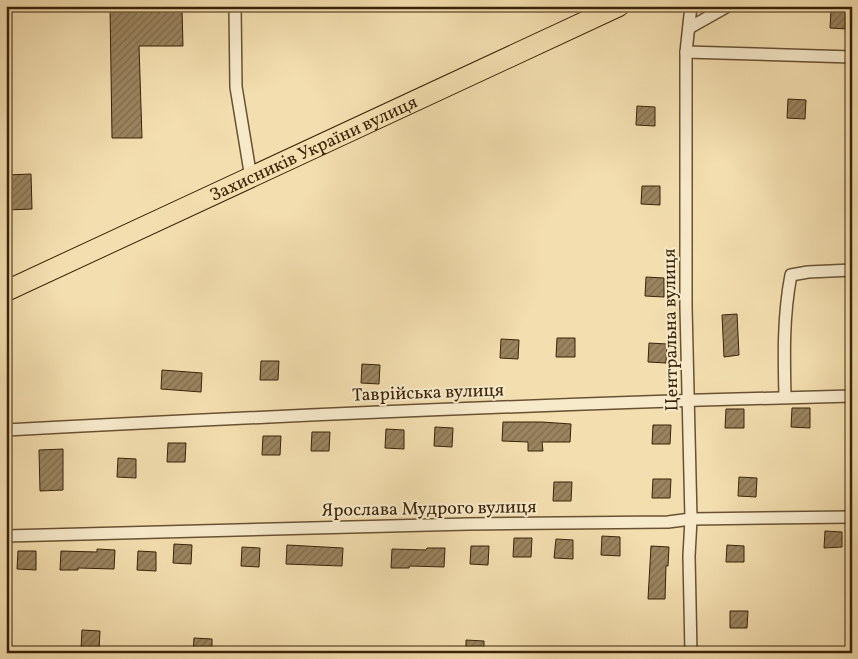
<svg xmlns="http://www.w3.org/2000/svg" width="858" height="659" viewBox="0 0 858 659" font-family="Vollkorn,serif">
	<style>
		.building { fill: url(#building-hatch); stroke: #392308 }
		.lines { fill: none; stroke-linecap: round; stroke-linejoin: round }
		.minor-casing { stroke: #685232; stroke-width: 14 }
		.trunk-casing { stroke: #392308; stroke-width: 22 }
		.minor { stroke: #f7eacb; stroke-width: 11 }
		.trunk { stroke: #f3deaf; stroke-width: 20 }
		.labels { text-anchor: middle; stroke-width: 4; stroke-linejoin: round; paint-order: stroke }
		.street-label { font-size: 18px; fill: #392308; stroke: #f7eacb }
	</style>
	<defs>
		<pattern id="building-hatch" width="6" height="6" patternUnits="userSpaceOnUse" patternTransform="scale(1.25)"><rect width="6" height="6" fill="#9a845f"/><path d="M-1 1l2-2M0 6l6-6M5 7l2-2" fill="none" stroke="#7f6c4c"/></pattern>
	</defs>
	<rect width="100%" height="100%" fill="#f3deaf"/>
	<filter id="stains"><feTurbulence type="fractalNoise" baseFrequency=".004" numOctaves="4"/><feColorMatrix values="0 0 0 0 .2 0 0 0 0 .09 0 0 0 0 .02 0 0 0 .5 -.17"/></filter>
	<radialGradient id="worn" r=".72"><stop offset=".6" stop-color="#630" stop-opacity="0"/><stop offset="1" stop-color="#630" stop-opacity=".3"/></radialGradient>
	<g class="building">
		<polygon points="139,6 139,11 182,10 183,46 139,46 142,138 112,138 110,7"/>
		<polygon points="831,10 849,10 848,29 830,28"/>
		<polygon points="788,99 806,100 805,119 787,118"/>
		<polygon points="637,106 655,107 655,126 636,125"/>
		<polygon points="31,174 32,209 6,210 6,175"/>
		<polygon points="642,186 660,186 660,205 641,204"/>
		<polygon points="646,277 664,278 664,297 645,296"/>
		<polygon points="737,314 739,355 724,357 722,315"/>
		<polygon points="557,338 575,338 575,357 556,357"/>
		<polygon points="501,339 519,340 518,359 500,358"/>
		<polygon points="649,343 667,344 666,363 648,362"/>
		<polygon points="261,361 279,361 278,380 260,380"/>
		<polygon points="362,364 380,365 379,384 361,383"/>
		<polygon points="162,370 202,373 201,392 161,389"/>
		<polygon points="792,408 810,408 810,428 791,427"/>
		<polygon points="726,409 744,409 744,428 725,428"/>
		<polygon points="503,422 542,422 571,424 570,442 542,442 543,451 528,451 528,442 502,441"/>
		<polygon points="653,425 671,425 670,444 652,444"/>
		<polygon points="435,427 453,428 452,447 434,446"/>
		<polygon points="386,429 404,430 404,449 385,448"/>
		<polygon points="312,432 330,432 329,451 311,451"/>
		<polygon points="263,436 281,436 280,455 262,455"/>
		<polygon points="168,443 186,443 185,462 167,462"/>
		<polygon points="63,449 63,490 40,491 39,450"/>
		<polygon points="118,458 136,459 136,478 117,477"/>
		<polygon points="739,477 757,478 756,497 738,496"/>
		<polygon points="653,479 671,479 670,498 652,498"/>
		<polygon points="554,482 572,482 571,501 553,501"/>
		<polygon points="825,531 842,532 842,547 824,548"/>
		<polygon points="602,536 620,537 620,556 601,555"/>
		<polygon points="514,538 532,538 531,557 513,557"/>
		<polygon points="556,539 573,540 573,559 554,558"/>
		<polygon points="174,544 192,545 191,564 173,563"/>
		<polygon points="287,545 343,548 342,566 286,564"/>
		<polygon points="727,545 744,546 744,562 726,562"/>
		<polygon points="471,546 489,546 488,565 470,564"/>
		<polygon points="651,546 669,547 668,566 666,566 665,599 648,599"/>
		<polygon points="242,547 260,548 259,567 241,566"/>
		<polygon points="427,548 445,548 444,567 410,566 409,568 391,568 392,549 426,550"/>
		<polygon points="97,549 115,550 114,569 78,568 78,570 60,570 61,551 97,552"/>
		<polygon points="18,551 36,551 36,570 17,569"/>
		<polygon points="138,551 156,552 156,571 137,570"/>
		<polygon points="730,611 748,611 747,628 730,628"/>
		<polygon points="82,630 100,631 99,650 81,649"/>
		<polygon points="194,638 212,639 212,653 193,653"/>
		<polygon points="466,640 484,641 484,653 466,653"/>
	</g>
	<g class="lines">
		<defs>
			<g id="minor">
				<polyline points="235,6 236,87 251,178"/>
				<polyline points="691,6 686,52 686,307 691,519 689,556 691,653"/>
				<polyline points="689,28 728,6"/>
				<polyline points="686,52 852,57"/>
				<path d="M785 397C784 356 783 316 791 275L808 272 852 270"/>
				<path d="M6 430C288 415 570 403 852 396"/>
				<polyline points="6,536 468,524 668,522 691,519 852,517"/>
			</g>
			<g id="trunk">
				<path id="s1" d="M6 291 619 6"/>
			</g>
		</defs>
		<use href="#minor" class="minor-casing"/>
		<use href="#trunk" class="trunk-casing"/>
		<use href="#minor" class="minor"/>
		<use href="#trunk" class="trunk"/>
	</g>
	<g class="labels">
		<g class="street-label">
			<text dy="6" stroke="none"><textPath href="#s1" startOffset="339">Захисників України вулиця</textPath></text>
			<text transform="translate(670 330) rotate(-91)" y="6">Центральна вулиця</text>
			<text transform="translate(428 392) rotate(-2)" y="6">Таврійська вулиця</text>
			<text transform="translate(429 508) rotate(-1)" y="6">Ярослава Мудрого вулиця</text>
		</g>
	</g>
	<rect width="858" height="659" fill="none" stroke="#f3deaf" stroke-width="25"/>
	<rect x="8" y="8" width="843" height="644" fill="none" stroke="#392308" stroke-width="2.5"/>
	<rect x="12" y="12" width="833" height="634" fill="none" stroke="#392308"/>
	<rect width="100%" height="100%" filter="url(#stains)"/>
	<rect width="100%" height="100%" fill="url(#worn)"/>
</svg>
